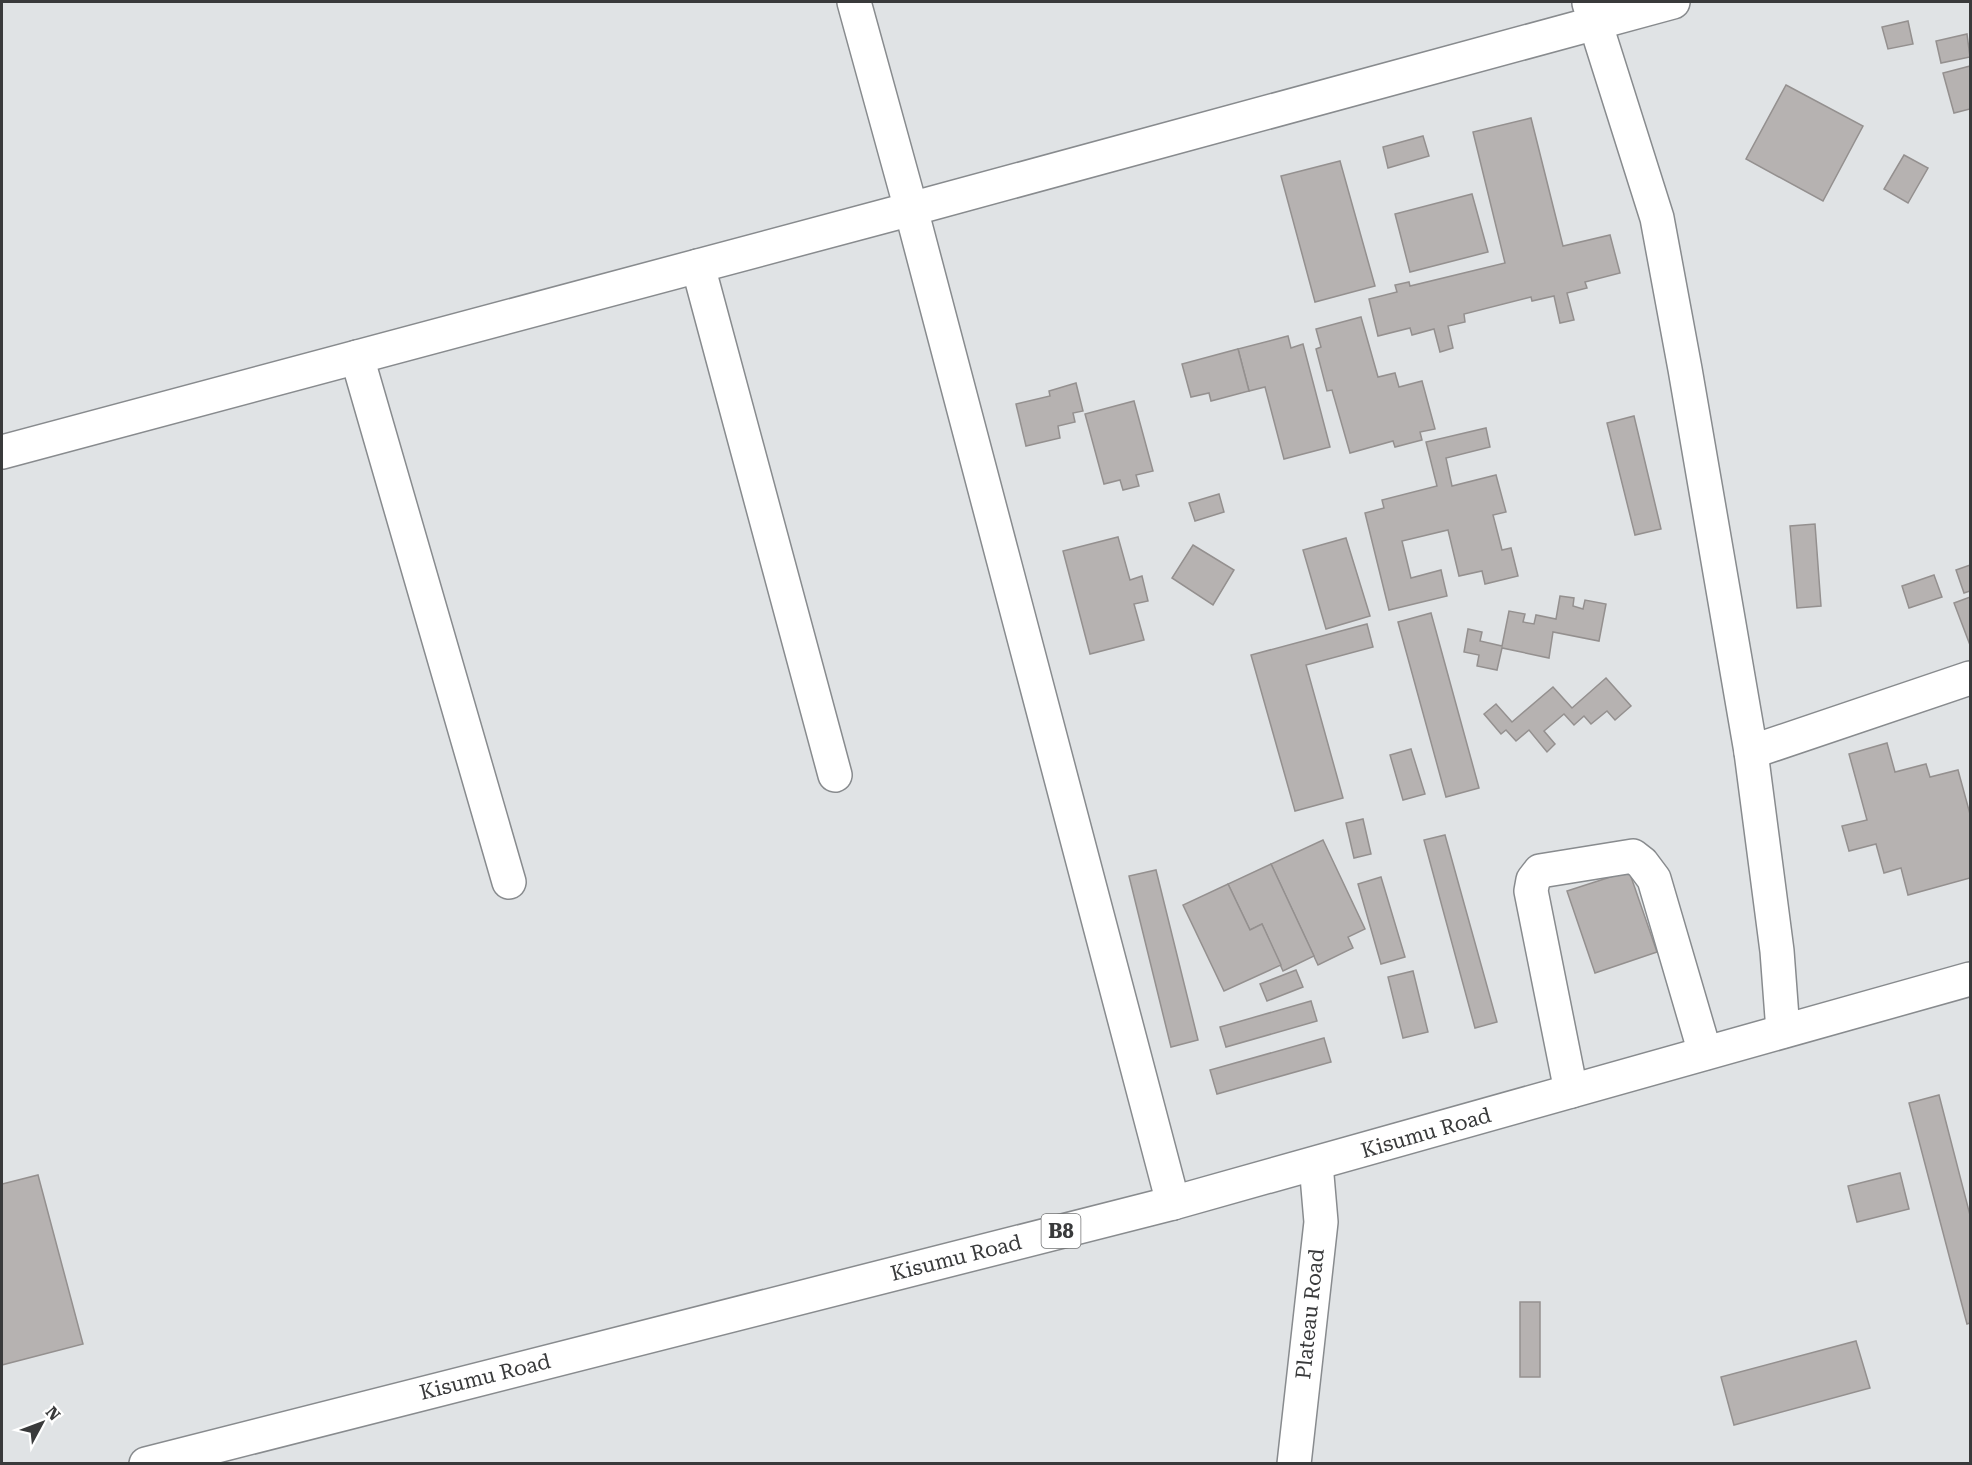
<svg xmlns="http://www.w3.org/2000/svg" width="1972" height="1465" viewBox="0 0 1972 1465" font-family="'Roboto Serif',serif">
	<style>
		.building { fill: #b6b2b1; stroke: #94908f; stroke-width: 1.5 }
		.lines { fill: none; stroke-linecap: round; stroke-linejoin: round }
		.minor-casing { stroke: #888b8e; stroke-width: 36 }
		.highway-casing { stroke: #888b8e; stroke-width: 36 }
		.minor { stroke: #fff; stroke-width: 33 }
		.highway { stroke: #fff; stroke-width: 33 }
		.labels { text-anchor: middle; stroke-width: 6; stroke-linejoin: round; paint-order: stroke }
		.shield { fill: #fff; stroke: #747576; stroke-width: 1.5 }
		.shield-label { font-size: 20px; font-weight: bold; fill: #393a3b }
		.street-label { font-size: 21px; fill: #393a3b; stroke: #fff }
	</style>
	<rect width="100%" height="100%" fill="#e0e3e5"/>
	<g class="building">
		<polygon points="1908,21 1913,44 1888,49 1882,27"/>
		<polygon points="1967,34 1970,57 1941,63 1936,41"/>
		<polygon points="1970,66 1970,109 1954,113 1943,73"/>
		<polygon points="1786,85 1863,126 1823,201 1746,159"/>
		<polygon points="1531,118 1563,246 1610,235 1620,273 1585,282 1587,288 1567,293 1574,320 1560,323 1554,296 1532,301 1531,297 1464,314 1465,322 1448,326 1453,348 1440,352 1434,329 1412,335 1410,328 1378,336 1369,299 1397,292 1395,285 1409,282 1410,286 1505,263 1473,132"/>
		<polygon points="1423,136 1429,156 1388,168 1383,147"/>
		<polygon points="1904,155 1928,168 1908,203 1884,189"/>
		<polygon points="1340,161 1375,286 1315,302 1281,176"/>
		<polygon points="1472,194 1488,252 1410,272 1395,214"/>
		<polygon points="1361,317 1378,377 1395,373 1399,387 1422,381 1435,429 1420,432 1422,440 1395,447 1393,441 1350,453 1332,390 1327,391 1316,349 1321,347 1316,329"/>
		<polygon points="1288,336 1291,348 1303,344 1330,447 1284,459 1265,387 1249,391 1238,349"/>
		<polygon points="1238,349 1249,391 1211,401 1209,393 1191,397 1182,364"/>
		<polygon points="1076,383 1083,411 1073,413 1075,422 1058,426 1060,438 1026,446 1016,404 1050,396 1049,391"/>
		<polygon points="1134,401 1153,471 1136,475 1139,486 1123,490 1120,480 1104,484 1085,414"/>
		<polygon points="1634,416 1661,529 1635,535 1607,423"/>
		<polygon points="1486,428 1490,447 1446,458 1452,486 1496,475 1506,512 1493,515 1502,550 1511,548 1518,576 1485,584 1482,571 1459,576 1448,530 1402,541 1411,578 1441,570 1447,596 1389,610 1365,513 1384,508 1382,500 1437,486 1426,442"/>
		<polygon points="1219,494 1224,512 1195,521 1189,503"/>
		<polygon points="1815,524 1821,606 1797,608 1790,526"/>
		<polygon points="1118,537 1130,580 1142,576 1148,601 1134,604 1144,640 1090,654 1063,551"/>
		<polygon points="1346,538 1370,616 1326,629 1303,550"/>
		<polygon points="1193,545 1234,570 1213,605 1172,578"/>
		<polygon points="1970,565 1970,591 1964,593 1956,570"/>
		<polygon points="1934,575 1942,597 1909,608 1902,586"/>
		<polygon points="1560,596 1574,598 1573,606 1583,609 1585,600 1606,604 1599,641 1553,632 1549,658 1502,648 1497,670 1477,666 1479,655 1464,652 1468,629 1482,632 1480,641 1502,646 1509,611 1525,614 1523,622 1534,624 1536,615 1556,619"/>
		<polygon points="1970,597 1970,645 1954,603"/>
		<polygon points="1431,613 1479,788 1446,797 1398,622"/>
		<polygon points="1367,624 1373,647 1306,665 1343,798 1295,811 1251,655"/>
		<polygon points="1606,678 1631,706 1615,720 1607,711 1591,724 1584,716 1574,725 1564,714 1544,731 1555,744 1547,752 1529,730 1516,741 1506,730 1501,734 1484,714 1496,704 1512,722 1553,687 1572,708"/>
		<polygon points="1887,743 1895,772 1926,764 1930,777 1958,770 1970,814 1970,878 1908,895 1901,868 1884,873 1876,844 1849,851 1842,826 1867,820 1849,754"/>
		<polygon points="1411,749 1425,794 1403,800 1390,755"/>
		<polygon points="1363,819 1371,854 1354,858 1346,823"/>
		<polygon points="1445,835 1497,1022 1475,1028 1424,840"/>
		<polygon points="1323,840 1365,929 1348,937 1353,948 1318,965 1271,864"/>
		<polygon points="1271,864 1314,956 1283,971 1262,924 1250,930 1228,884"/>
		<polygon points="1156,870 1198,1040 1171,1047 1129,876"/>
		<polygon points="1629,871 1657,952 1595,973 1567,891"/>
		<polygon points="1381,877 1405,957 1381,964 1358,884"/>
		<polygon points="1228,884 1250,930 1262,924 1281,965 1224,991 1183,905"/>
		<polygon points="1296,970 1303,987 1267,1001 1260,984"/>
		<polygon points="1413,971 1428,1032 1403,1038 1388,977"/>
		<polygon points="1311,1001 1317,1021 1226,1047 1220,1027"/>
		<polygon points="1324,1038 1331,1062 1217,1094 1210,1070"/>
		<polygon points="1939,1095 1970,1215 1970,1323 1967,1324 1909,1103"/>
		<polygon points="1900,1173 1909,1209 1857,1222 1848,1186"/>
		<polygon points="38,1175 83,1344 2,1365 2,1184"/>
		<rect x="1520" y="1302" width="20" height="75"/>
		<polygon points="1856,1341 1870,1388 1734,1425 1721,1377"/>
	</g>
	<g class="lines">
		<defs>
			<g id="minor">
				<polyline points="854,2 911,209 1173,1203"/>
				<polyline points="1589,3 1657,218 1685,369 1751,752 1777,951 1783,1031"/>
				<polyline points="698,266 835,775"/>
				<polyline points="357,357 509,882"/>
				<polyline points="2,452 911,209 1673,2"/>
				<polyline points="1751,752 1970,678"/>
				<polyline points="1571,1091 1531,891 1533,880 1540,871 1633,856 1642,863 1654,879 1705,1053"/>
				<polyline points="1294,1464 1321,1222 1316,1164"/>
			</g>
			<polyline id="highway" points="146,1464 1173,1203 1970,979"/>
		</defs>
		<use href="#minor" class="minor-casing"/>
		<use href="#highway" class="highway-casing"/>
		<use href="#minor" class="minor"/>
		<use href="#highway" class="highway"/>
	</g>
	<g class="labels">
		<rect class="shield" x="1041.5" y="1214" width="39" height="34" rx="4.5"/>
		<g class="shield-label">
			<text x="1061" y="1238">B8</text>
		</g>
		<g class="street-label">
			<text transform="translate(1426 1133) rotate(-16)" y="7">Kisumu Road</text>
			<text transform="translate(956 1258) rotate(-14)" y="7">Kisumu Road</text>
			<text transform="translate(1310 1314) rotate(-84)" y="7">Plateau Road</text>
			<text transform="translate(485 1377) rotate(-14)" y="7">Kisumu Road</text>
		</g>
	</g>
	<rect width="1972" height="1465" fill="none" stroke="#393a3b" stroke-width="6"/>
	<g transform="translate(42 1423) rotate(49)" stroke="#ffffff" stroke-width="4.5" paint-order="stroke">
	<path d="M0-4.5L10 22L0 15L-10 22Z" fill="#393a3b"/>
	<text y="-9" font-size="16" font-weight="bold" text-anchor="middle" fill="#393a3b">N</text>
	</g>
</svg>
